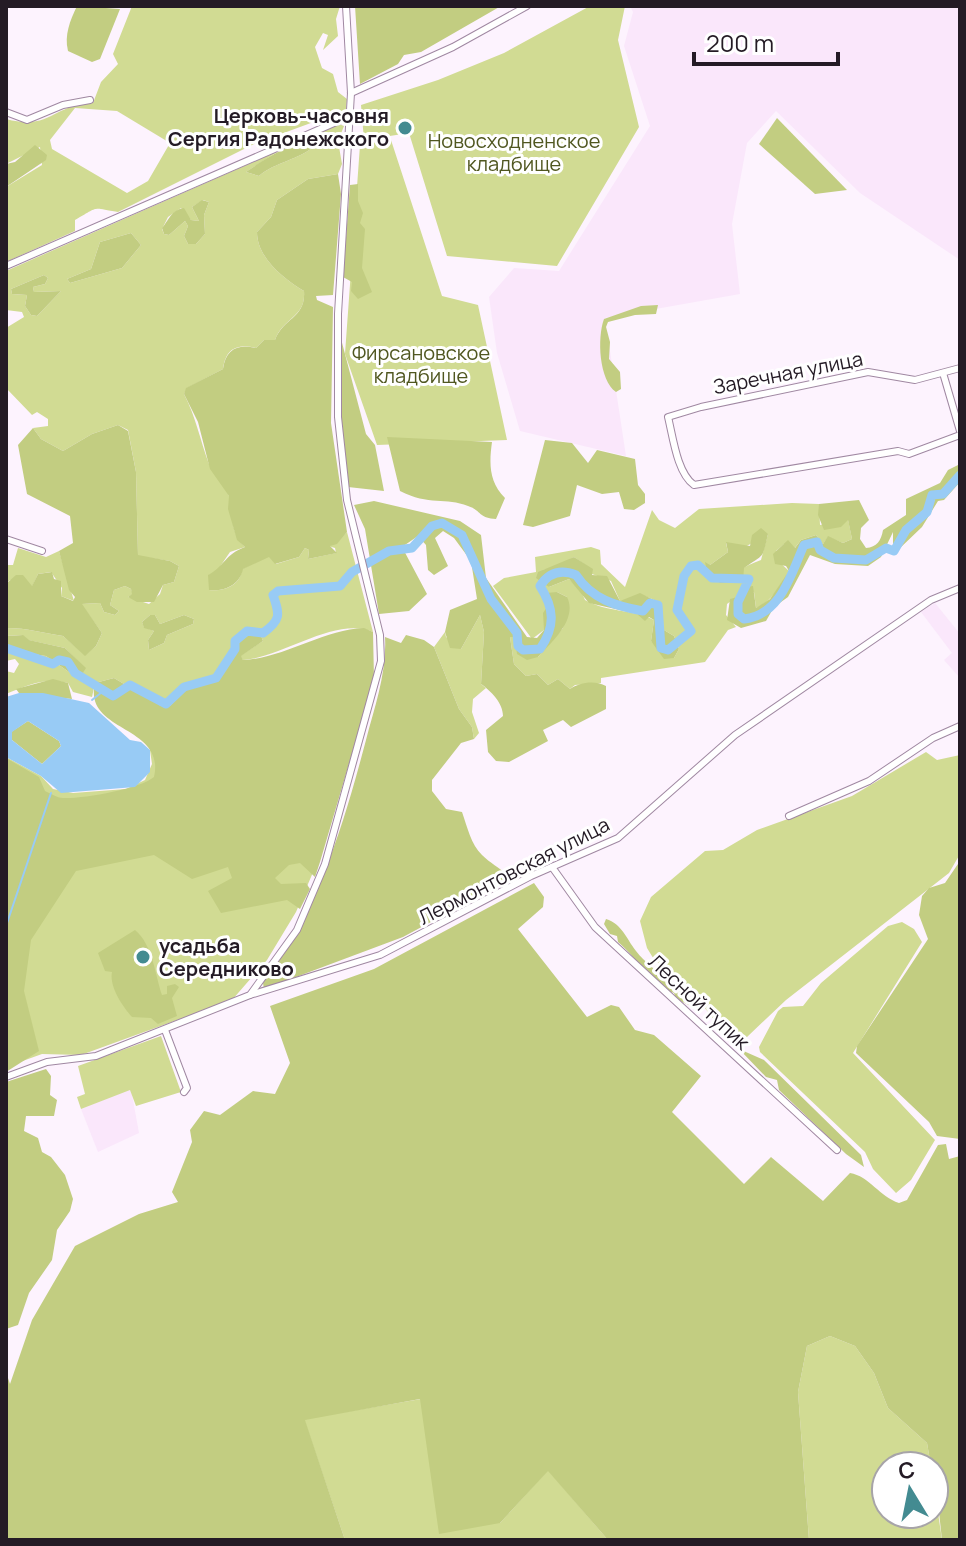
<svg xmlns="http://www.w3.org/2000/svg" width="966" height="1546" viewBox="0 0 966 1546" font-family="Manrope,sans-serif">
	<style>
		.built { fill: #fae7fb }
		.green { fill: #d1db93; fill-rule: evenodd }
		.forest { fill: #c2cd81 }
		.water { fill: #98cbf5; fill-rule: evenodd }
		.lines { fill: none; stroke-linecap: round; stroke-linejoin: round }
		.stream { stroke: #98cbf5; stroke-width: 2 }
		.river { stroke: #98cbf5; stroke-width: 9 }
		.minor-casing { stroke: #a088a2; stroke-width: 8 }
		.minor { stroke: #fff; stroke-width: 6 }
		.poi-dot { fill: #438b91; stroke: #fff; stroke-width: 3 }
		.labels { text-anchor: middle; stroke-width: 6; stroke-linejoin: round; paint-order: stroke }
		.poi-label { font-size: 20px; font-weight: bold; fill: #241b25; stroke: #fff; text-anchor: end }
		.park-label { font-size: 20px; fill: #505720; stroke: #fff }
		.street-label { font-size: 20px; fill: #241b25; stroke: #fff }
	</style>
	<rect width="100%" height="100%" fill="#fdf3fe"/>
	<g class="built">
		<polygon points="630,6 960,6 960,260 860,193 776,111 747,143 732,224 740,294 605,318 626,456 520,431 497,353 489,297 514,268 559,271 650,126 624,46 633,12"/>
		<polygon points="935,603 960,634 960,678 944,660 952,653 921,612"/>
		<polygon points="131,1089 139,1133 98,1152 81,1109"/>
	</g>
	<g class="green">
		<path d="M132 6H340L336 19 338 36 323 50 328 35 323 33 315 47 322 68 333 74 338 92 347 99 346 110 254 144 118 212C91 208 101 205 75 220V231L6 262V187L42 165 40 147 6 164V119C51 131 53 104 93 103L101 82 118 64 113 54ZM75 108 117 111 170 143 148 181 127 193 52 149 50 140Z"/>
		<polygon points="590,6 625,6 618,40 639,127 557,266 447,256 409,133 364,140 361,105 438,80 504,53"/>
		<path d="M339 124 344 126 338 141 342 164 338 174 308 179 277 200 271 217 257 232C257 258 284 279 304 291 306 318 283 317 275 340H264L256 348C237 344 226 348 223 369L187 388 184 394C196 417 200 440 209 464 213 475 226 484 229 496 233 514 230 534 245 547L230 552 217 571 209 575V590C224 592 241 585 242 569L269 556 276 564 299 557 305 548 309 550 308 559 336 553 335 548 328 546 337 543 347 532 373 632C335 616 282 658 243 660L240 656 263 641 260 633C236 633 229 661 217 680L184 691 170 706H161L114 678 95 683 92 697 73 692 68 683C46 677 27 685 6 694V671L14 673 19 664 15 659 6 661V650L46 656 79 679 85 668 65 648 28 640 22 635 6 636V628C28 628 43 633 63 636L85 655 96 646 102 633 81 604 100 603 104 612 115 615 119 611 110 605 114 590 125 586 131 589 133 594 128 597 149 604 160 594 163 585 174 582 179 566 170 561 138 556 136 472 128 430 118 425 92 434 63 451 41 439 33 428 48 426V419L37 412 32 415 6 388V328L24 317 22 312 6 310V271ZM314 138 316 145C299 160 275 162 259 176L246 172 285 147ZM203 200 209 202 204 215 205 234 196 244H188L184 236 188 226 185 221 169 235 164 234 162 229 168 217 181 208 191 220 199 221 192 207ZM131 233 141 245 122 268 70 283 67 279 91 269 100 242ZM44 275 48 278 45 284 33 287 34 292 61 291 37 316 31 315 25 306 27 295 12 294 11 289ZM150 615H155L160 624 184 615 194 619 193 624 167 635 164 643 149 650 148 640 154 631 144 627 142 622Z"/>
		<polygon points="391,140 442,296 478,305 507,440 377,445 345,354 360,145"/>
		<path d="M792 503 819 504 820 525 848 519 852 539 843 543 828 537 823 544 816 535 801 540 794 549 784 544 776 551V559L789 571C780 585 772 602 756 608L754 592H743L727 604 726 615 736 627 728 630 705 662 601 678V683L575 685 570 689 558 679 548 685 537 674 526 676 514 664 510 637H515L516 649 538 657 563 628 567 597 557 592 547 609 544 630 532 639 493 586 504 578 536 572 535 557 591 547 600 550 601 564 625 587 652 510 659 520 675 528 699 509ZM768 534 761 560C743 566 734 575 715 580L710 565 728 552 726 543 745 547ZM574 557 587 566 592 574 611 581 620 601C643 599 632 588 660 603L664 630 674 636 679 649 674 658 651 641 654 620C632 609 605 612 585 600L581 591 569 579 549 587 543 570 554 568Z"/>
		<polygon points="18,548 46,557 59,551 74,601 61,596 62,588 51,572 38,574 32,587 27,581 10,580 6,584 6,565 13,565"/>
		<polygon points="480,615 484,632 481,684 486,688 473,699 472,712 479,733 474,739 472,727 459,709 434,647 445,632 446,637 461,649"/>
		<polygon points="355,731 314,870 296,912 267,960 232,1000 81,1055 42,1054 6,1067 6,757 41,776 53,789 73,793 126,789 145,780 152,764 150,750"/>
		<polygon points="926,752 937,760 960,755 960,854 949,873 786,1000 747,1037 740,1039 719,1026 683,980 655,961 647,948 640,921 651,897 705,851 723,850 757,830 852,796"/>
		<polygon points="902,922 914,929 922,942 853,1053 935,1140 911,1180 896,1193 873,1169 865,1152 760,1052 759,1047 778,1011 783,1007 803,1006 821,983 888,926"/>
		<polygon points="161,1036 181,1092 136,1106 130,1090 81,1109 77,1097 85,1094 78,1066"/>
		<polygon points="830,1336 855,1346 874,1373 888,1408 927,1443 931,1466 886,1466 886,1514 934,1514 934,1485 942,1540 809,1540 798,1392 807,1346"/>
		<polygon points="421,1399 500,1523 548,1470 608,1540 345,1540 304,1419"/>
	</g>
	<g class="forest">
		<path d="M77 6 120 9 100 59 92 62 68 51C64 35 70 21 77 6Z"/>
		<polygon points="355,6 501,6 421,52 404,55 398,64 360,84"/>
		<polygon points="777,118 847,190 815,194 759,144"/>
		<path d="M314 138 316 145C299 160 275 162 259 176L246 172C257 164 285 146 298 144L301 139Z"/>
		<polygon points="35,145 47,155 46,160 6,187 6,164 15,162"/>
		<path d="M338 174 341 194 333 295 316 296 317 300 333 307 331 423 347 532 337 544 330 546 337 553 308 559 309 550 305 548 299 557 275 564 269 557 243 569C240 585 224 592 209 590L208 575C224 567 225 554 245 547L237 540 228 509 229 496 210 469 198 422 184 394 186 388 223 369C226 349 237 344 256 348L264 340H275C283 318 306 318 304 291 284 279 257 258 257 232L271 217 277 200 308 179Z"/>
		<polygon points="358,184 358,201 363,213 360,223 365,229 362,268 372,292 358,299 351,291 352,282 343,277 350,185"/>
		<path d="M202 200 209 202 204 215 205 234 196 244H188L184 236 188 226 185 221 169 235 164 234 162 228C169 220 171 210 184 208L191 220 199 221 192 207Z"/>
		<polygon points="131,233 141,245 122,268 70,283 67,279 91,269 100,242"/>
		<polygon points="44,275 48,278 45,284 33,287 34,292 61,291 37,316 31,315 25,306 27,295 12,294 11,289"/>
		<path d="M658 305 656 314 635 315 608 322 606 327 610 342 609 359 620 372 621 389 616 392C599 380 597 338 604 319L641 306Z"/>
		<polygon points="340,335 366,434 375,445 384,491 348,487 340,417"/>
		<path d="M118 425 128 431 136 472 138 555 170 561 179 566 174 582 163 585 154 602H137L128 597 132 594 131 589 125 586 114 590 110 605 119 611 115 615 104 612 100 603 82 604 102 633 96 646 85 656 63 636C43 633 28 628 6 628V584L16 575H23L32 586 38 574 52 572 54 579 61 581V596L73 601 75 597 69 590 59 551 73 543 70 516 27 494 18 445 33 428 41 439 63 451 92 434Z"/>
		<path d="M387 437 492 442C489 464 489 482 505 498L496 519C478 518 481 510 468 506 446 497 429 506 400 491Z"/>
		<polygon points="545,440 572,443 588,463 597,450 635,459 638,485 645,494 645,503 634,510 624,509 619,492 602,494 577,485 570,516 533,527 523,525"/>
		<path d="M960 464V482L944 500 938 501 922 527 899 549 893 547V532L881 557 868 566 835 564 810 555 788 597 774 607 766 621 741 628 727 620 730 599 741 596 745 587 753 586 756 608 770 599 789 571 786 566 775 564 773 554 788 540 795 548 801 540 816 535 823 544 828 536 843 543 852 539 848 520 841 527 824 530 818 515 819 504 859 500 869 520 861 528 860 539 866 548C877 547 881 541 883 530L906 515V499L940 483 948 470Z"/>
		<path d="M374 501 460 521 481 535 486 578 527 637 537 638 544 630 543 613 549 604 546 593 557 592 567 597C578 619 552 642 538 657L527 660 517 654 515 637H510L514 664 526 676 537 674 548 685 558 679 570 689C580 682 595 680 606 686V709L571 727 563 720 543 730 548 741 509 762 496 761 488 752 486 730 503 716C503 703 491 691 481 684L484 632 480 615 461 649 450 648 445 632 450 610 477 599 471 561 454 538 443 531 435 538 448 566 434 575 428 570 426 545 418 536 402 547 427 594 409 611 379 614 365 529 354 505Z"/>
		<path d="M761 528 768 534C762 560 765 553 744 568L743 581 720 583 707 572 705 562 710 565 728 552 726 542 750 546 752 535Z"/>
		<polygon points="574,557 593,569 592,575 607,576 620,601 640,593 660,603 664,630 674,636 679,649 674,658 664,659 651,641 654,620 649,617 645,621 637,614 589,603 569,579 549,587 536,578 538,572"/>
		<polygon points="150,615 155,615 160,624 184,615 194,619 193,624 167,635 164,643 149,650 148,640 154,631 144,628 142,622"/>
		<path d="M364 628 373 632 374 679 320 862 315 877 300 863 289 865 275 878 281 884 306 883 310 889 300 909 287 900 221 913 208 891 232 878 228 867 192 879 154 855 76 871 31 940 24 991 39 1051 6 1072V758L39 777 45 791C50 793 57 798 63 798 82 799 140 789 154 777 166 724 83 733 95 683L114 678 161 706H170L184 691 217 680C229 661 236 633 260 633L263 641 241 656 243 660C285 658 322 630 364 628Z"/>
		<polygon points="23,635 29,640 65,648 86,668 79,679 46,656 6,650 6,636"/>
		<path d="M406 635 424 640 434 647 459 709 472 727 474 739 461 743 432 780V791L446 809 462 812C467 826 471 845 482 855 490 863 499 867 508 876L507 881 403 937 264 989 263 983C318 910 343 827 366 740 375 706 387 672 385 637L401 643Z"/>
		<polygon points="53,679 68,683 72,699 19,693 16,689"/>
		<polygon points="28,721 59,741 61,746 42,764 12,740 11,732"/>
		<polygon points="960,861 960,1139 937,1136 929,1122 856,1053 857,1046 928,939 919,915 922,896 929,888 945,883"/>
		<path d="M534 883 544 897 543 907 518 929 587 1017 611 1005 619 1007 635 1030 654 1035 701 1076 672 1112 744 1184 771 1157 823 1201 850 1173C869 1176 880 1197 899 1203L907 1200 938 1145 946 1144 949 1159 960 1156V1540H942L934 1466H931L927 1443 888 1408 874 1373 855 1346 830 1336 807 1346 798 1392 809 1540H608L548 1471 500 1523 439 1534 420 1399 305 1420 345 1540H6V1372L10 1384 32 1320 75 1246 139 1214 178 1202 172 1192 192 1142 190 1130 204 1111 220 1115 253 1091 275 1094 290 1063 270 1006 374 969Z"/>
		<path d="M606 919C622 924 626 938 636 951 654 974 679 982 695 1008L676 999 674 993C657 988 633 954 618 942L617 936 610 934 604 924Z"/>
		<path d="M135 930C153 945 155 975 162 995L167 994V986L175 984 179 987 172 998 177 1016 158 1024 151 1018 132 1017C122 1006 109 986 112 972L105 971 98 953Z"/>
		<polygon points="739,1049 764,1060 861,1155 864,1167 846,1154 779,1090 777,1080 766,1077"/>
		<polygon points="46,1069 51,1076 50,1095 57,1100 54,1116 26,1116 24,1131 38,1138 42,1152 51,1157 65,1175 73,1199 70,1211 57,1230 52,1260 29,1293 18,1325 6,1329 6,1082"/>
	</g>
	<path class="water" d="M19 693H43L89 703 130 740 141 742 150 750V772L135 787 61 793 41 776 6 757V697ZM28 721 59 741 61 746 42 764 12 740V732Z"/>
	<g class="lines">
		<g class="stream">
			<polyline points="92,700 102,692"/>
			<polyline points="6,926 51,793"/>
		</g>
		<path class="river" d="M6 648 53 664 59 660 68 662 75 673 113 696 130 685 166 704 184 687 216 678 235 649V641L247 631 263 633C281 620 280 615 273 595L278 591 340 586 352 572 389 551 412 548 432 526 442 523 462 535 491 599 517 633 518 646 523 650 540 649C556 626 554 608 540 586 549 572 561 569 576 575 592 599 615 606 643 611L650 603 658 605 661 648 668 650 691 631 677 610 684 576 691 566 698 565 712 578 749 579 738 602V614L744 619C781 615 791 574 804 545L817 542 820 550 834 558 866 560 886 548 894 551 906 530 927 512 932 495 943 494 960 475"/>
		<defs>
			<g id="minor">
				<polyline points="351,93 453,47 527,6"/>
				<polyline points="6,112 27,120 63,105 90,100"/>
				<polyline points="6,266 350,116"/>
				<path d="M960 368 915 380 868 372 701 407 668 417C673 437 677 473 694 485L898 451 909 454 960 435"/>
				<polyline points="943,373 960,431"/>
				<polyline points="6,539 42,551"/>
				<polyline points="789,816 869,781 933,738 960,726"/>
				<polyline points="552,867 595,927 837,1150"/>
				<polyline points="250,995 380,955 531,876 618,838 735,735 931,600 960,588"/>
				<polyline points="165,1030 187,1088 184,1092"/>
				<polyline points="6,1077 47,1062 96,1056 250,995 297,930 325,864 381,661 380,635 347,500 338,417 338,314 351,93 346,6"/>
			</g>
		</defs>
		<use href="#minor" class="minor-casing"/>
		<use href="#minor" class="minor"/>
	</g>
	<g class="poi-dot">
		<circle cx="405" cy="128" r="8"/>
		<circle cx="143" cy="957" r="8"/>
	</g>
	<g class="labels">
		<g class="poi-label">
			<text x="389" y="123">Церковь-часовня<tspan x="389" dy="23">Сергия Радонежского</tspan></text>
			<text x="159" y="953" text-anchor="start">усадьба<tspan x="159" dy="23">Середниково</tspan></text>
		</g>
		<g class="park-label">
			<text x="514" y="148">Новосходненское<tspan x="514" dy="23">кладбище</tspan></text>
			<text x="421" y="360">Фирсановское<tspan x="421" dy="23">кладбище</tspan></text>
		</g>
		<g class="street-label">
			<text transform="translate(788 373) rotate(-11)" y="7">Заречная улица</text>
			<text transform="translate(514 871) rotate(-27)" y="7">Лермонтовская улица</text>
			<text transform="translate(699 1002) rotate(43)" y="7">Лесной тупик</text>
		</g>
	</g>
	<rect width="966" height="1546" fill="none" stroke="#241b25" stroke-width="16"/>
	<g transform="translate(910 1490) rotate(350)"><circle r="38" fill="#ffffff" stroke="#a7a4a8" stroke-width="2"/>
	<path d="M0-6L14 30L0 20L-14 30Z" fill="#438b91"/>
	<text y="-12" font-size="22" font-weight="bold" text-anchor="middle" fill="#241b25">С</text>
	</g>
	<path d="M694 52v12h144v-12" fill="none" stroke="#241b25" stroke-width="4"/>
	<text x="706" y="52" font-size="24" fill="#241b25" stroke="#ffffff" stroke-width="6" paint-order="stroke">200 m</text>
</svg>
